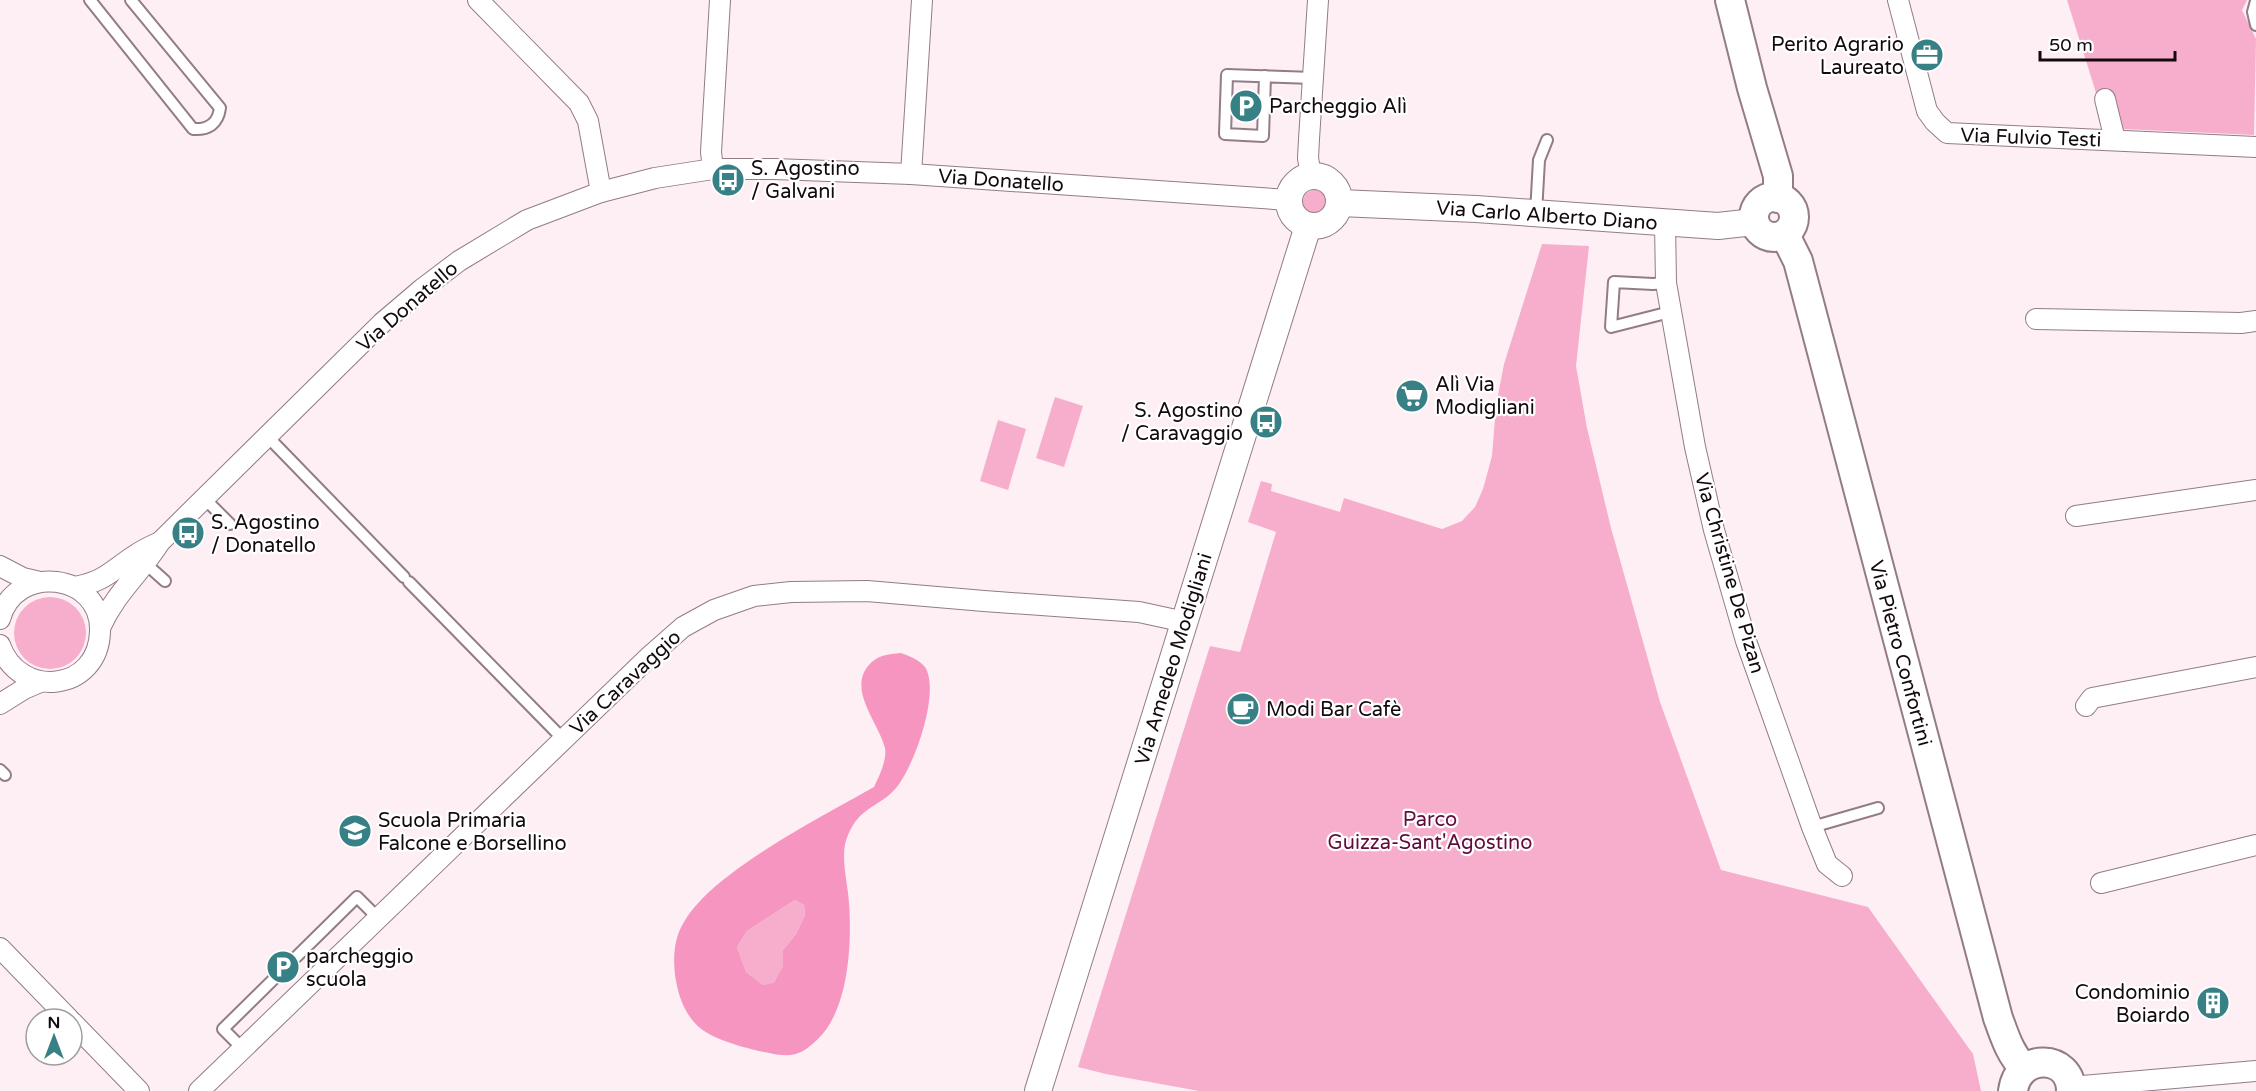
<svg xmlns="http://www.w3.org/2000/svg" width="2256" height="1091" viewBox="0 0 2256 1091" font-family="'Varela Round',sans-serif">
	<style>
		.green { fill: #f6aecc }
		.water { fill: #f696c0; fill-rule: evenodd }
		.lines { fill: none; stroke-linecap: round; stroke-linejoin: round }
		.service-casing { stroke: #937c85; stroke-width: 14 }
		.minor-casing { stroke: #937c85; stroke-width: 22 }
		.tertiary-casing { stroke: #937c85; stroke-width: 28 }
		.secondary-casing { stroke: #937c85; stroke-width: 32 }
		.service { stroke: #fff; stroke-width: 10 }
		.minor { stroke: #fff; stroke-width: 20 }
		.tertiary { stroke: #fff; stroke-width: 26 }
		.secondary { stroke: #fff; stroke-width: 28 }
		.labels { text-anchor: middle; stroke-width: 4.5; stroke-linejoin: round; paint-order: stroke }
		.poi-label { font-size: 20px; fill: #120a0d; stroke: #fff; text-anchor: start }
		.street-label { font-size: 20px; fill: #120a0d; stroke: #fff }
		.park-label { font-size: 20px; fill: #610c3c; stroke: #fff }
	</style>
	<rect width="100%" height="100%" fill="#feeff5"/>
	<g class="green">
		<polygon points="2067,0 2247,0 2242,10 2256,39 2254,135 2122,129 2112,97 2097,96"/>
		<circle cx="1315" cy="202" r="12"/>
		<polygon points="1542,244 1589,246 1576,366 1587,428 1611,528 1660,702 1721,870 1868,907 1973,1054 1981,1091 1199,1091 1106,1074 1078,1067 1210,646 1240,652 1276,532 1248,522 1261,481 1272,484 1271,491 1340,512 1344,498 1442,529 1462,521 1475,507 1483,489 1492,456 1496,406 1504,364"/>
		<polygon points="1055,397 1083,406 1064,467 1036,458"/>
		<polygon points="998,420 1026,429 1008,490 980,481"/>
		<circle cx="50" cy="633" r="36"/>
		<polygon points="795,900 804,905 805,915 796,934 783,950 783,966 774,984 763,985 746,972 737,947 747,931"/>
	</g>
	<path class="water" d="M901 653C910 656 919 660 925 667 941 692 914 767 896 788 880 807 860 806 848 835 839 855 848 882 849 903 852 943 849 1009 818 1039 801 1055 793 1058 769 1053 749 1049 716 1041 700 1028 684 1014 678 995 675 975 673 957 674 938 684 922 713 871 822 817 874 787 879 776 887 761 885 748 879 723 848 691 868 666 877 655 888 654 901 653ZM795 900 804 905 805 915 796 934 783 950V966L774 983 763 985 746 972 737 947 747 931Z"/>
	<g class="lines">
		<defs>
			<g id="service">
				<path d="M90 0 193 129C208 130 218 124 220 108L131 0"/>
				<polyline points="2256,1 2253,12 2256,25"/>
				<path d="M1265 76 1263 136 1225 134 1227 75C1256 76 1284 77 1313 78"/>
				<polyline points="1536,213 1539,160 1547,140"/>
				<polyline points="1666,283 1653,284 1614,282 1611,327 1670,312"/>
				<polyline points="268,437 404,577"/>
				<polyline points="204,498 230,524"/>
				<polyline points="146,564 165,581"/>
				<polyline points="409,582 564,740"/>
				<polyline points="0,770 5,775"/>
				<polyline points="1812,827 1878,808"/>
				<polyline points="243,1049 223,1029 357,897 379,919"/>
			</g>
			<g id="minor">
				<polyline points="478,0 579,103 588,121 601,192"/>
				<polyline points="1898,0 1927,111 1935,122 1947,133 2256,147"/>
				<polyline points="2105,99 2115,140"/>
				<polyline points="713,169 711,152 720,0"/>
				<polyline points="911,174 922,0"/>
				<polyline points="1311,176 1308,158 1309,139 1318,0"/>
				<polyline points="1665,223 1666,283 1695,447 1714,530 1746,641 1812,827 1827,864 1842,876"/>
				<polyline points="2036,319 2241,323 2256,321"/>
				<polyline points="2076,516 2256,490"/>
				<polyline points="0,566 23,578 40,582"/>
				<path d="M74 587C104 582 111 571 134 556 142 550 151 546 160 542"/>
				<path d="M0 619C15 562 102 573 100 631 99 692 19 700 0 645"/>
				<path d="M100 628C116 592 140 574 160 542L382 323 422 289 459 261 527 220 601 192 655 178 713 169H774L911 174 1289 200"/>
				<polyline points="0,704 24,689 40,682"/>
				<polyline points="2086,706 2092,698 2256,667"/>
				<polyline points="2101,883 2256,845"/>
				<polyline points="0,948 69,1019"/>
				<polyline points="72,1022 139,1091"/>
				<polyline points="2071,1087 2256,1071"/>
				<polyline points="199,1091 650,656 683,627 714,610 754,596 791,592 867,591 984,601 1139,612 1185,622"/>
			</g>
			<g id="tertiary">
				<circle cx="1314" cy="201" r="25"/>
				<polyline points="1340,203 1476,209 1718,226 1754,222"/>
				<polyline points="1038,1091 1308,226"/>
			</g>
			<g id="secondary">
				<polyline points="1730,0 1752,88 1778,176 1778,198"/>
				<circle cx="1774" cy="217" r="20"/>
				<path d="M1785 235 1798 261 1802 276 1998 1018C2005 1037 2010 1054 2024 1068"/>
				<path d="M2013 1091C2018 1052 2071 1054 2071 1091"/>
			</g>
		</defs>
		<use href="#service" class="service-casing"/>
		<use href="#minor" class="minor-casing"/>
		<use href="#tertiary" class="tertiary-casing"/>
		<use href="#secondary" class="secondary-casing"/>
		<use href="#service" class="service"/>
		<use href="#minor" class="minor"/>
		<use href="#tertiary" class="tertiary"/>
		<use href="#secondary" class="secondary"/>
	</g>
	<defs>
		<symbol id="office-disc" viewBox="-11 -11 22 22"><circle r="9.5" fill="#378086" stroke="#fff"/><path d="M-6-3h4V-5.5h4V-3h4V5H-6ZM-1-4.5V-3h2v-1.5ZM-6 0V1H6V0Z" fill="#fff"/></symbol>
		<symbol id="parking-disc" viewBox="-11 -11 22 22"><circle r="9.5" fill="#378086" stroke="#fff"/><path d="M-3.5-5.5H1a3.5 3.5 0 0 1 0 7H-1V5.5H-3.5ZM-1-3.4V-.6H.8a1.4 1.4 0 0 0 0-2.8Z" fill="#fff"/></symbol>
		<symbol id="bus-disc" viewBox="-11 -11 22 22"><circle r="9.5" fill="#378086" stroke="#fff"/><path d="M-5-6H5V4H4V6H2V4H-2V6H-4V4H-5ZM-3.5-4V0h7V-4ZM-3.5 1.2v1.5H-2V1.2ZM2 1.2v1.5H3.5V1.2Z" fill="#fff"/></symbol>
		<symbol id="supermarket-disc" viewBox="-11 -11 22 22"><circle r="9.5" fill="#378086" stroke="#fff"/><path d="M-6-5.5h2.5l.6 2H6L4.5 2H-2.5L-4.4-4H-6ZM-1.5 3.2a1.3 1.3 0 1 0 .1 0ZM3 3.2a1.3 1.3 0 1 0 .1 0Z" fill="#fff"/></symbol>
		<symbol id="cafe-disc" viewBox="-11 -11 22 22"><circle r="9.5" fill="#378086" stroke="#fff"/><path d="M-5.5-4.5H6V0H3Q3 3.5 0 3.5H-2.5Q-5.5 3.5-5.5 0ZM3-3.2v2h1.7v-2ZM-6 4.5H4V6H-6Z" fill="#fff"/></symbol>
		<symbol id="school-disc" viewBox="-11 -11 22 22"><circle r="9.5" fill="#378086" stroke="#fff"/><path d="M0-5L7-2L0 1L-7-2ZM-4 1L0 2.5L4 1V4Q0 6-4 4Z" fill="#fff"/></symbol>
		<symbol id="building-disc" viewBox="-11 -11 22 22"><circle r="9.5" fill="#378086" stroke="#fff"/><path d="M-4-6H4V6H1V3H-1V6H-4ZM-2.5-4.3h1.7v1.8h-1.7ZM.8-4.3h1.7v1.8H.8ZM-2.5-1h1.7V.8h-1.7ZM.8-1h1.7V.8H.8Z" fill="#fff"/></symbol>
	</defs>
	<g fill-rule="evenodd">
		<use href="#office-disc" x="1908" y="36" width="38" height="38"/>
		<use href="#parking-disc" x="1227" y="87" width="38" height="38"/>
		<use href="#bus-disc" x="709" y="161" width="38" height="38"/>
		<use href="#supermarket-disc" x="1393" y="377" width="38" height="38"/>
		<use href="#bus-disc" x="1247" y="403" width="38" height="38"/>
		<use href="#bus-disc" x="169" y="514" width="38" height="38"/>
		<use href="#cafe-disc" x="1224" y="690" width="38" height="38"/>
		<use href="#school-disc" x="336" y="812" width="38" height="38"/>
		<use href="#parking-disc" x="264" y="948" width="38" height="38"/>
		<use href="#building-disc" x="2194" y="984" width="38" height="38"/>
	</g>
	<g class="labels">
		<g class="poi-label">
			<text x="1904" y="51" text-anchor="end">Perito Agrario<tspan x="1904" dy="23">Laureato</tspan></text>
			<text x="1269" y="113">Parcheggio Alì</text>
			<text x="751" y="175">S. Agostino<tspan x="751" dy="23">/ Galvani</tspan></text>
			<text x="1435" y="391">Alì Via<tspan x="1435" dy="23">Modigliani</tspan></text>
			<text x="1243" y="417" text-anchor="end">S. Agostino<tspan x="1243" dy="23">/ Caravaggio</tspan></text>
			<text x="211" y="529">S. Agostino<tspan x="211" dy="23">/ Donatello</tspan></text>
			<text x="1266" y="716">Modi Bar Cafè</text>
			<text x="378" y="827">Scuola Primaria<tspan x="378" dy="23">Falcone e Borsellino</tspan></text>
			<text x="306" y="963">parcheggio<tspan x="306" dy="23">scuola</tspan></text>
			<text x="2190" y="999" text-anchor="end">Condominio<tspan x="2190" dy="23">Boiardo</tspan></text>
		</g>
		<g class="street-label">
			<text transform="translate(2031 137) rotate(2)" y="7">Via Fulvio Testi</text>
			<text transform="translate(1001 180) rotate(4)" y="7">Via Donatello</text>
			<text transform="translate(1547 215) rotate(4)" y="7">Via Carlo Alberto Diano</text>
			<text transform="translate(407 306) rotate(-41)" y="7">Via Donatello</text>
			<text transform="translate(1730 573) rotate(74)" y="7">Via Christine De Pizan</text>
			<text transform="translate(1901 653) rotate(75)" y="7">Via Pietro Confortini</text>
			<text transform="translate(1173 659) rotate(-73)" y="7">Via Amedeo Modigliani</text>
			<text transform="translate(625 682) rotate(-43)" y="7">Via Caravaggio</text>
		</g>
		<g class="park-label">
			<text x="1430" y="826">Parco<tspan x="1430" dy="23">Guizza-Sant'Agostino</tspan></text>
		</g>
	</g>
	<g transform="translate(54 1037)"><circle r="28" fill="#ffffff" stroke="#a09d9e" stroke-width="1.5"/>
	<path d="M0-4.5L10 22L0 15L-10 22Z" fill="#378086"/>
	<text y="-9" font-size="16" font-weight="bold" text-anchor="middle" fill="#120a0d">N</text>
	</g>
	<path d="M2040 51v9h135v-9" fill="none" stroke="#120a0d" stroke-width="3"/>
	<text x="2049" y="51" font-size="18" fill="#120a0d" stroke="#ffffff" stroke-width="4.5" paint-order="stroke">50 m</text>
</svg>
